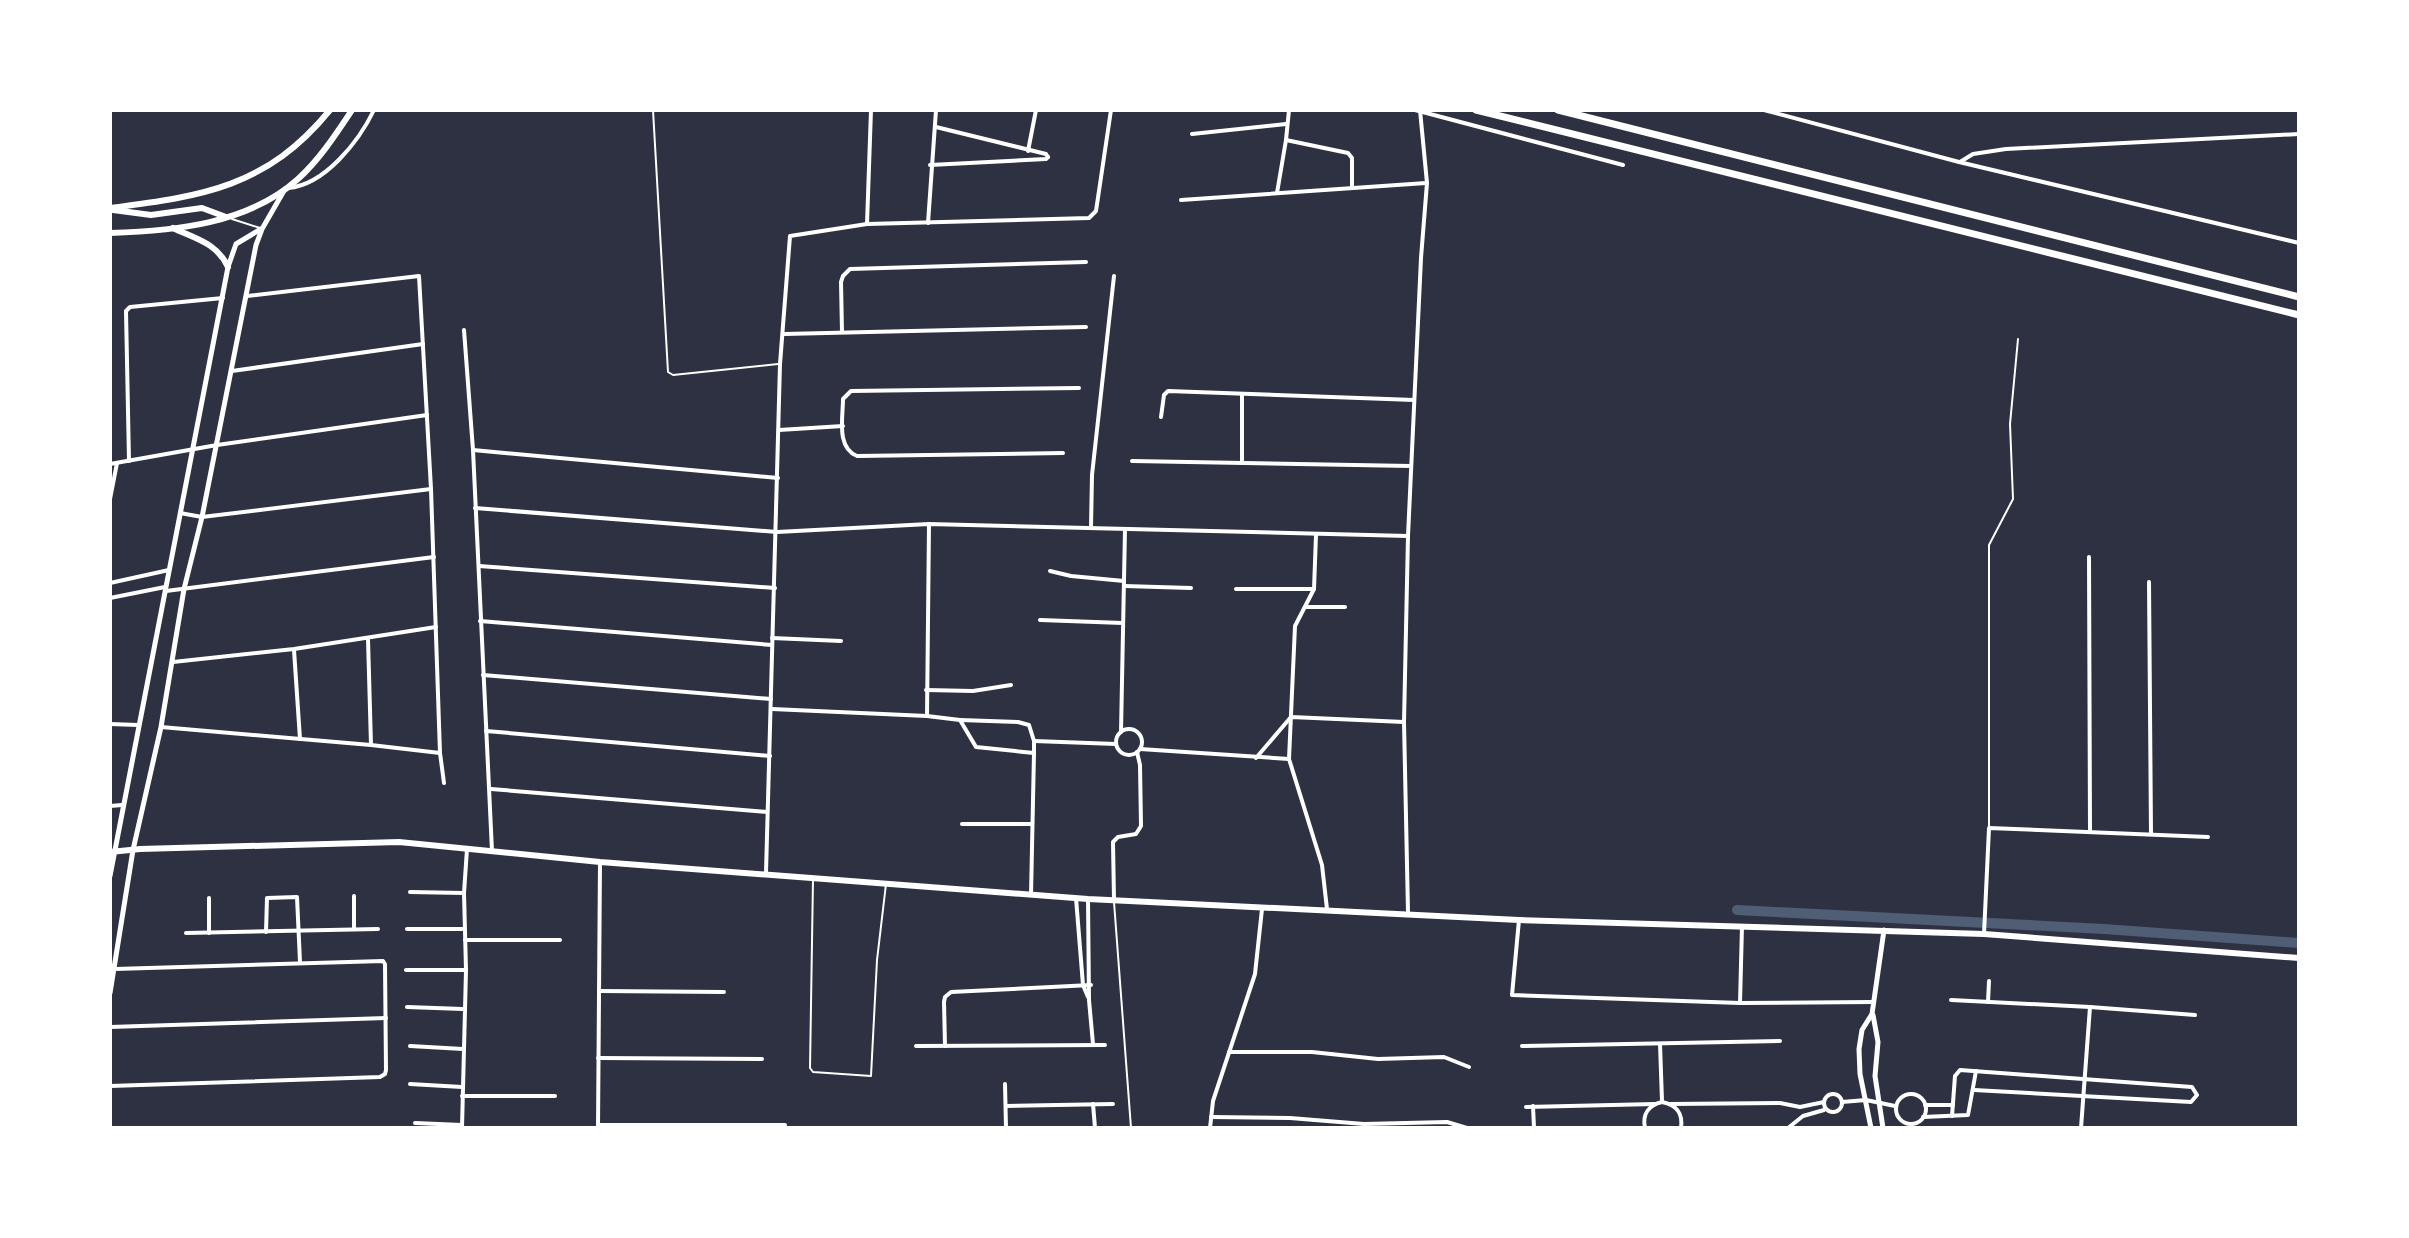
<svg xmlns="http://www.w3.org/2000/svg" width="2409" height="1238" viewBox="0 0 2409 1238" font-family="Manrope,sans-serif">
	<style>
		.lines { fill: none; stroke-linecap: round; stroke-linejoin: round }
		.canal { stroke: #4f5d75; stroke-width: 10 }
		.service { stroke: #fff; stroke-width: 2 }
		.minor { stroke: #fff; stroke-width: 4 }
		.tertiary { stroke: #fff; stroke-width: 5 }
		.secondary { stroke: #fff; stroke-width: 6 }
		.motorway { stroke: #fff; stroke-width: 7 }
	</style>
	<rect width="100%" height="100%" fill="#2d3142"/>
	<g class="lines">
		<polyline class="canal" points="1737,910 2104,929 2299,943"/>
		<g class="service">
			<polyline points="653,110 668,372 673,375 778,364"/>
			<polyline points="232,219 260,228"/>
			<polyline points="1989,828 1989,545 2013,499 2010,424 2018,339"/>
			<polyline points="813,879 810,1068 813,1072 871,1076 877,960 886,884"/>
			<polyline points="1114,902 1131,1128"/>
		</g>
		<g class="minor">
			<polyline points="1289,110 1286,140 1348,153 1352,158 1352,187"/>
			<polyline points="1415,110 1623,165"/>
			<polyline points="1764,110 1959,162 2299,243"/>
			<polyline points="936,127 1046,154 1048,157"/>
			<polyline points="1192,134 1286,124"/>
			<polyline points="1028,151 1036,110"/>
			<polyline points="1960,162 1973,154 2006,149 2299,134"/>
			<polyline points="930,165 1046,159 1048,157"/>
			<path d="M288 188C325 185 359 141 374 110"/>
			<polyline points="1277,193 1286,140"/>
			<polyline points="1181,200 1426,183"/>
			<polyline points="928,223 936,110"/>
			<polyline points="867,224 871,110"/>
			<polyline points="247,296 419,276 431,489 440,753 444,783"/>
			<polyline points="464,330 473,450 492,851"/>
			<polyline points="842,332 841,282 843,276 850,269 1086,262"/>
			<polyline points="784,334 1086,327"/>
			<polyline points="232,371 423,344"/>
			<polyline points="1242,394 1242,461"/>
			<polyline points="1161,417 1164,395 1168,391 1414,400"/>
			<polyline points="779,430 843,426"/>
			<polyline points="473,450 778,478"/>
			<path d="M1063 453 857 456C836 447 843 418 843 399L851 391 1079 388"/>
			<polyline points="129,461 126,311 130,307 223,298"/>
			<polyline points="1132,461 1411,466"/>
			<polyline points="110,464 217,445 427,415"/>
			<polyline points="110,499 117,463"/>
			<polyline points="475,508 777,532 929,524 1408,536"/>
			<polyline points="180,513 202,517 431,489"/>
			<polyline points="1091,527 1092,475 1114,276"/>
			<polyline points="1316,535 1314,589 1295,626 1289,759 1322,865 1327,909"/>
			<polyline points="2089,557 2090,831"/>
			<polyline points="479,566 775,588"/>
			<polyline points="1050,571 1071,576 1124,581"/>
			<polyline points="2149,582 2151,834"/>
			<polyline points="110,583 169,570"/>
			<polyline points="1124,586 1191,588"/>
			<polyline points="1236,589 1314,589"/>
			<polyline points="166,591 434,557"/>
			<polyline points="110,598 165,587"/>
			<polyline points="1306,607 1345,607"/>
			<polyline points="1040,620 1123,623"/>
			<polyline points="480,621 772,645"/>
			<polyline points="772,638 841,641"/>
			<polyline points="368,639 371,745"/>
			<polyline points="294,650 300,739"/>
			<polyline points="173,662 294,649 436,627"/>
			<polyline points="483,675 771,699"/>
			<polyline points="926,690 973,691 1011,685"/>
			<polyline points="772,709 927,716 960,720 976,747 1034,753"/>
			<polyline points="927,716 929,524"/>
			<polyline points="960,720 1018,722 1029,725 1034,741 1034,753 1031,895"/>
			<polyline points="110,724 138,725"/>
			<polyline points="161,727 371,745 440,753"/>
			<circle cx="1129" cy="742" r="13"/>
			<polyline points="486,731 770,756"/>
			<polyline points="1121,732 1125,529"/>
			<polyline points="1034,741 1116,744"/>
			<polyline points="1140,749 1289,759"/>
			<polyline points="1256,758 1291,717 1404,722"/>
			<polyline points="491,789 767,812"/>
			<polyline points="110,806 122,805"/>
			<polyline points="962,824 1031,824"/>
			<polyline points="766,873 780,364 790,236 867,224 1089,218 1096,211 1111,110"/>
			<polyline points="410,892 464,893"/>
			<polyline points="354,896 354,929"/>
			<polyline points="209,898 209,933"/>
			<polyline points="1076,898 1083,985 1088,997"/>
			<polyline points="1088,899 1089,1000 1093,1044"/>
			<polyline points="1114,900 1113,842 1118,837 1136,834 1141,826 1140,765 1137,752"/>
			<polyline points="1408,912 1404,722 1408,536 1421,258 1427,183 1420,110"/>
			<polyline points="1519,920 1512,995 1740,1003 1873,1002"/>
			<polyline points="407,929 464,929"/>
			<polyline points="266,932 267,898 297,897 300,962"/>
			<polyline points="186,933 378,929"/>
			<polyline points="1984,934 1989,828 2208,837"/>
			<polyline points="465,940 560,940"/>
			<polyline points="406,970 466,970"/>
			<polyline points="599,991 724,992"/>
			<polyline points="1951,1000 2090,1007 2195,1015"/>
			<polyline points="1988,1002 1989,981"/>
			<polyline points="1740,1003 1742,926"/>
			<polyline points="407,1007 463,1009"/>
			<polyline points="110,1027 386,1018"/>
			<polyline points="1660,1044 1662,1101"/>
			<polyline points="410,1046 463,1049"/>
			<polyline points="916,1046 1105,1045"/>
			<polyline points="945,1046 944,1002 945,997 951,992 1091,985"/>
			<polyline points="1522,1046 1780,1041"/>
			<polyline points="1229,1052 1312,1052 1378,1059 1444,1057 1469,1067"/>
			<polyline points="598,1058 762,1059"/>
			<polyline points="410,1084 462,1087"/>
			<polyline points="1005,1084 1006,1128"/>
			<polyline points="110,1086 380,1077 385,1074 386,1070 385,964 383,961 115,969"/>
			<circle cx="1833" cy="1103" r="9"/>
			<circle cx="1911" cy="1109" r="15"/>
			<polyline points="462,1096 555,1096"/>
			<polyline points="1842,1102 1866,1100 1895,1106"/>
			<polyline points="1093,1104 1095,1128"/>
			<polyline points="1670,1104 1780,1103 1800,1107 1824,1102"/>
			<polyline points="1925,1105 1953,1105"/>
			<polyline points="1006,1106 1113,1104"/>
			<polyline points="1533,1106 1534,1128"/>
			<polyline points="1526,1107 1655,1104"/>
			<polyline points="1952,1116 1955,1076 1960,1070 2192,1087 2197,1095 2191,1102 1974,1090"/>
			<polyline points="1211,1117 1290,1118 1364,1124 1447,1122 1467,1128"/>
			<polyline points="1923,1117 1968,1115 1976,1071"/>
			<polyline points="415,1123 462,1125"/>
			<polyline points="599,1125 785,1125"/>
			<polyline points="462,1128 466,970 464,893 467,849"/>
			<polyline points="598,1128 600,862"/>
			<polyline points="1210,1128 1213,1101 1255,974 1262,909"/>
			<path d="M1645 1128C1642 1114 1649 1105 1662 1102 1677 1105 1683 1113 1681 1128"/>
			<polyline points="1788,1128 1803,1116 1824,1110"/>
			<polyline points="2081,1128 2090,1007"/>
		</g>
		<g class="tertiary">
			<polyline points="110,876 228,267 236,244 261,229"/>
			<polyline points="110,993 133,850 161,727 184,589 202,517 256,245 262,229 285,189"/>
			<polyline points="1873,1015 1878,1042 1875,1076 1883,1128"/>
			<polyline points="1871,1128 1860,1074 1859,1049 1862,1030 1872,1014 1884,930"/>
		</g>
		<g class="secondary">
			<path d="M110 208C204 196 267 187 330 110"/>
			<polyline points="113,210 151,215 202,208 226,217"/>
			<path d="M173 228C196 239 217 243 228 267"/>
			<path d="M110 233C175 231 248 224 298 179 320 159 336 134 352 110"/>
			<polyline points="110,852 140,849 399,842 600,862 1088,899 1519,920 1984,934 2299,958"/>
		</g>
		<g class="motorway">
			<polyline points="1476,110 2299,315"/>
			<polyline points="1558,110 2299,297"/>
		</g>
	</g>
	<rect width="2409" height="1238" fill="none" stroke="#ffffff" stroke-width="224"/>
</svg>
